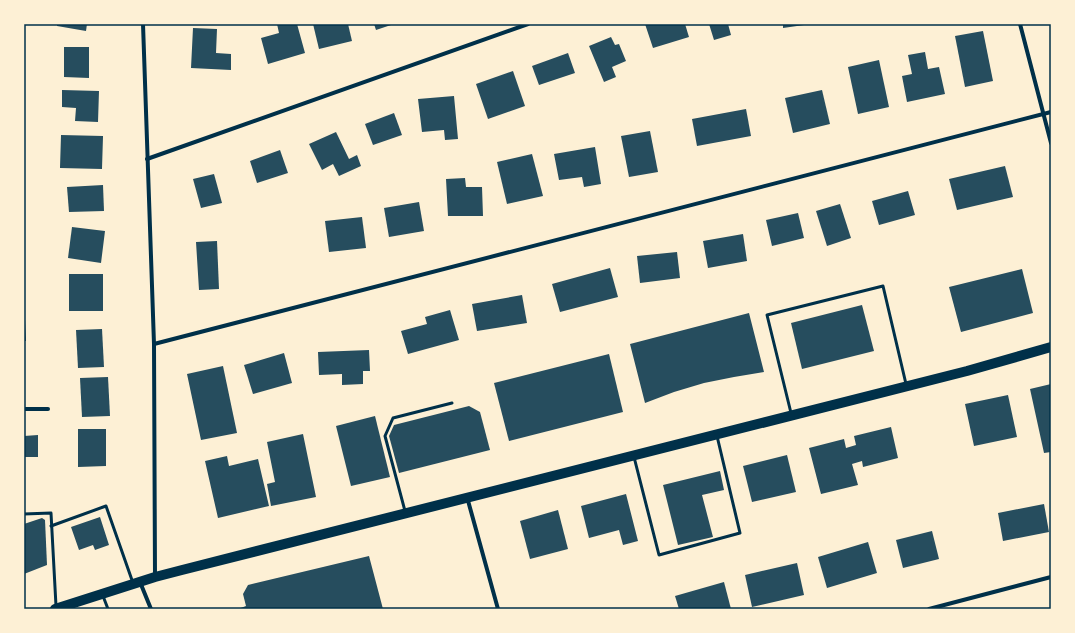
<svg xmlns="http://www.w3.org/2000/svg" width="1075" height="633" viewBox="0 0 1075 633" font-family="'Sofia Sans Condensed',sans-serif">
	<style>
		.building { fill: #264d5e }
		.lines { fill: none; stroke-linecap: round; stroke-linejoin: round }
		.service { stroke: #003049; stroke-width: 3 }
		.minor { stroke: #003049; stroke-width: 4 }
		.primary { stroke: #003049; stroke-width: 10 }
		.neatline { fill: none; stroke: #003049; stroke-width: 1.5 }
	</style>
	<rect width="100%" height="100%" fill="#fdf0d5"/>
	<g class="building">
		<polygon points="57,24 87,24 86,31 57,26"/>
		<polygon points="277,24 297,24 305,53 268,64 261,38 279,33"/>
		<polygon points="313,24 348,24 352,41 319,49"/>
		<polygon points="374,24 394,24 376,30"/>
		<polygon points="645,24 685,24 689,37 653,48"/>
		<polygon points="709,24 728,24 731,35 714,40"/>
		<polygon points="783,24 804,24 804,25 783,28"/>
		<polygon points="193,28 217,29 216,53 231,54 231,70 191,68"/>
		<polygon points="983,31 993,81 965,87 955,36"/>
		<polygon points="611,37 615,45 619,44 626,61 612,67 616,77 604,82 589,46"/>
		<polygon points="64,47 89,47 89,78 64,77"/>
		<polygon points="925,52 928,69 939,67 945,94 907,102 902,76 912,74 908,55"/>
		<polygon points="568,53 575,73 539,85 532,66"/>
		<polygon points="879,60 889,107 858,114 848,67"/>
		<polygon points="513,71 525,106 488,119 476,84"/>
		<polygon points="62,90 99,91 98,122 75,121 76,108 62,107"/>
		<polygon points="822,90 830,124 793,133 785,98"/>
		<polygon points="454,96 458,139 445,140 444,130 422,132 418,99"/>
		<polygon points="746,109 751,136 697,146 692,119"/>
		<polygon points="394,113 402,135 373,145 365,124"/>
		<polygon points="650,131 658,172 629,177 621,136"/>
		<polygon points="336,132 349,159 357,155 361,166 339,176 333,164 322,170 309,144"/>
		<polygon points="61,135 103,136 102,169 60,168"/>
		<polygon points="595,147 601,184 584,187 582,177 559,180 554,154"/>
		<polygon points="280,150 288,173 257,183 250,161"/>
		<polygon points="532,154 543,196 507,204 497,162"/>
		<polygon points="1005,166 1013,197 957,210 949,179"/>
		<polygon points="214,174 222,203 201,208 193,179"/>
		<polygon points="465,178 466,187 482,187 483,216 448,216 446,179"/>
		<polygon points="103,185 104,211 69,212 67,187"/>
		<polygon points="908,191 915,215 879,225 872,201"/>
		<polygon points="419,202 424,231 389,237 384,208"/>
		<polygon points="840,204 851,238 827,246 816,211"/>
		<polygon points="798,213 804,238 772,246 766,220"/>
		<polygon points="362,217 366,248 329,252 325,221"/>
		<polygon points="72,227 105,231 101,263 68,258"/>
		<polygon points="743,234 747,261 708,268 703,241"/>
		<polygon points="217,241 219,289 199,290 196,242"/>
		<polygon points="677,252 680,278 640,283 637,256"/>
		<polygon points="610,268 618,297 560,312 552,284"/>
		<polygon points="1022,269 1033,313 961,332 949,287"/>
		<rect x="69" y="274" width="34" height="37"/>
		<polygon points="522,295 527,323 477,331 472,304"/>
		<polygon points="862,305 874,351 802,369 791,323"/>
		<polygon points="450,310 459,340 408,354 401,331 427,324 425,317"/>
		<polygon points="749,313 764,372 734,377 704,383 674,392 645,403 630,344"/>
		<polygon points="24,320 25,320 26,341 24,341"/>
		<polygon points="102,329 104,367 78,368 76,330"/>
		<polygon points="369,350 370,371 363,371 363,384 342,385 342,374 319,375 318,352"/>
		<polygon points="284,353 292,383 253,394 244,365"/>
		<polygon points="609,354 623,412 509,441 494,383"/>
		<polygon points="223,366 237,433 201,440 187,374"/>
		<polygon points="108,377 110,416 82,417 80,378"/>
		<polygon points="1051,384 1051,452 1044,453 1030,389"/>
		<polygon points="1008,395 1017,437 974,446 965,404"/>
		<polygon points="469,406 480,412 490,450 399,473 389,436 394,425"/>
		<polygon points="375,416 390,477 351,486 336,426"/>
		<polygon points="891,427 898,458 863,467 862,461 852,464 858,485 821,494 809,448 844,439 846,448 856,445 854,436"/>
		<polygon points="78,429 106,429 106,466 78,467"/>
		<polygon points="303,434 316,497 271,506 267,484 275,482 267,442"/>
		<polygon points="38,435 38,457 24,457 24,436"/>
		<polygon points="787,455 796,492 752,502 743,466"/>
		<polygon points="227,456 229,466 258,459 269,506 218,518 205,461"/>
		<polygon points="720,471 724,490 702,495 713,537 678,545 663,485"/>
		<polygon points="626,494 638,541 623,545 619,530 589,538 581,506"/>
		<polygon points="1044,504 1049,532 1003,541 998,513"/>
		<polygon points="558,510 568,549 530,559 520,521"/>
		<polygon points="100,517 109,545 95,550 93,545 79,550 71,527"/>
		<polygon points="42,518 45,520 47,565 24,574 24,524"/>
		<polygon points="932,531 939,559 903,568 896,540"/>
		<polygon points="868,542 877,573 827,588 818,557"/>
		<polygon points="369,556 383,609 238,609 246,606 243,594 248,585"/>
		<polygon points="797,563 804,595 752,607 745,575"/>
		<polygon points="724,582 731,609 679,609 675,596"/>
	</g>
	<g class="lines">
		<g class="service">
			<polyline points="791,413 767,315 883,286 906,384"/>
			<polyline points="634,457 659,555 740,533 717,436"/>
			<polyline points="405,511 385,436 393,418 452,403"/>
			<polyline points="24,514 51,513 56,606"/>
			<polyline points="51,526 106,506 133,583"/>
			<polyline points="103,596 108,609"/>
		</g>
		<g class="minor">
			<polyline points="143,24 154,344 155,577"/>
			<polyline points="1020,24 1051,143"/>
			<polyline points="147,159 528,24"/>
			<polyline points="154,344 1051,112"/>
			<polyline points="24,409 48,409"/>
			<polyline points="467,497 498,609"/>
			<polyline points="140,582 151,609"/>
			<polyline points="929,609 1051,577"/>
		</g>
		<polyline class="primary" points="55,609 155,577 182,570 967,371 1051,347"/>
	</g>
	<rect width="1075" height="633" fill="none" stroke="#fdf0d5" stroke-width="50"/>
	<rect x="25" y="25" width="1025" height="583" class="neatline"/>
</svg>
